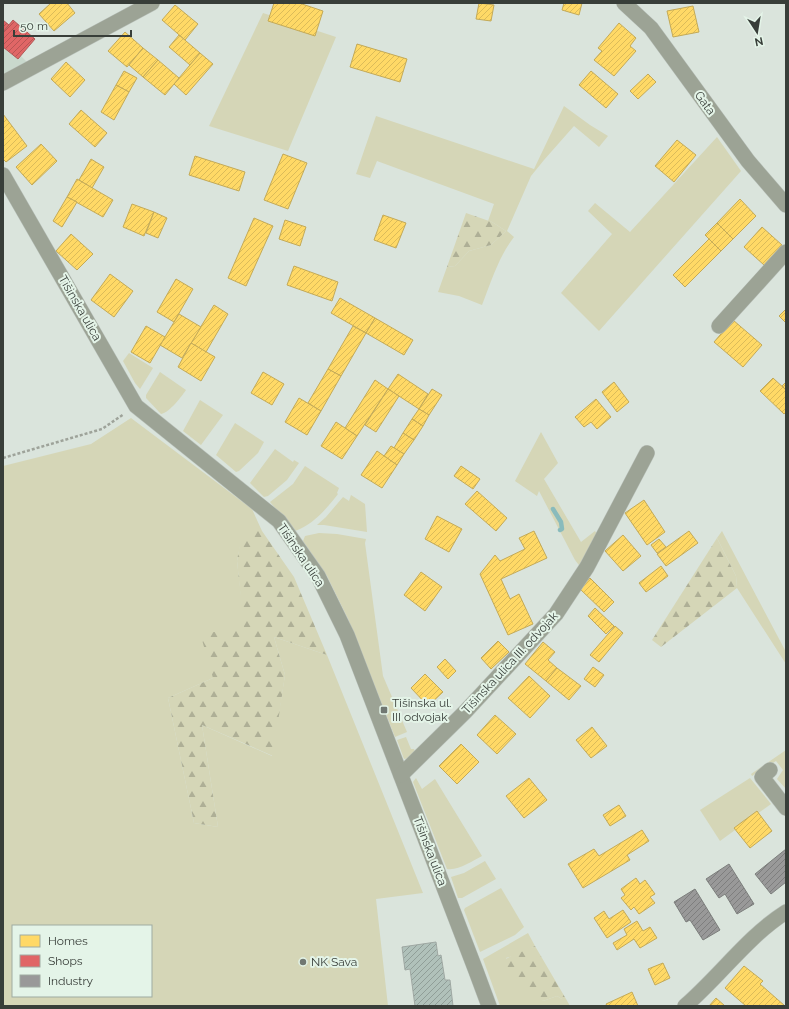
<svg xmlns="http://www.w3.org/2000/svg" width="789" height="1009" viewBox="0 0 789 1009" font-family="Raleway,sans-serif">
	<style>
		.built { fill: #c9d9cd }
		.grass { fill: #d5d6b7; fill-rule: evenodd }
		.forest { fill: url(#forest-firs) }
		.homes { fill: url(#homes-hatch); stroke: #c3aa58 }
		.shops { fill: url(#shops-hatch); stroke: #ae5a58 }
		.industry { fill: url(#industry-hatch); stroke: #7c7e7c }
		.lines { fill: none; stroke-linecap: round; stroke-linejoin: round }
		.stream { stroke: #89bbbc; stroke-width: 4.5 }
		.building { fill: url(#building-hatch); stroke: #9fa8a3 }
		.minor-casing { stroke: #bac2bc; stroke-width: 16 }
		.path { stroke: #9ea39a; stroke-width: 2.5; stroke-dasharray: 3 2; stroke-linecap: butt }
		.minor { stroke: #9ca395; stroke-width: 15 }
		.poi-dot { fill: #717872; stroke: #e4f4e8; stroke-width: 1.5 }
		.labels { text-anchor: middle; stroke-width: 4; stroke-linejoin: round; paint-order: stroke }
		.street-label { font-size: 12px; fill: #383e39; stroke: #e4f4e8 }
		.poi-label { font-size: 12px; fill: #383e39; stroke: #e4f4e8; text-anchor: start }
	</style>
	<defs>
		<pattern id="forest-firs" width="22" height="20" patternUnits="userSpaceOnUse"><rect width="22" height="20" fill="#d5d6b7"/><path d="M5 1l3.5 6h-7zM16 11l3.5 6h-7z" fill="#aeaf96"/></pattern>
		<pattern id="homes-hatch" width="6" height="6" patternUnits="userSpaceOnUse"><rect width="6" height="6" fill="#ffd966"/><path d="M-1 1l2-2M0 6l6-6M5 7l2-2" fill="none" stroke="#dbbb59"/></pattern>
		<pattern id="shops-hatch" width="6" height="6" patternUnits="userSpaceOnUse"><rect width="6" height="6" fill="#e06666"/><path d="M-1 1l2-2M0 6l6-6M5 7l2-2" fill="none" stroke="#b75555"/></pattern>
		<pattern id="industry-hatch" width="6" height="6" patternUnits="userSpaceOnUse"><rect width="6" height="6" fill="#999"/><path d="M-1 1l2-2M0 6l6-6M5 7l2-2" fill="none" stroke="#7e7e7e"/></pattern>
		<pattern id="building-hatch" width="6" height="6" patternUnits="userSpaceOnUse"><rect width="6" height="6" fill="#b0c1ba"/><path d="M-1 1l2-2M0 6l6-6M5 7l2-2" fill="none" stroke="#909e98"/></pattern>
	</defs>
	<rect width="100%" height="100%" fill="#dae4dc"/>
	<polygon class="built" points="3,38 27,62 3,76"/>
	<g class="grass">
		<polygon points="263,13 336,37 288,151 209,126"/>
		<path d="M564 106 590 125 608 136 599 147 574 126 544 160 531 176 507 231 514 237C499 256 491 282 482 305L459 296 438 292 447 267 455 266 469 251 491 245 506 231 492 222 488 221 494 204 377 161 370 178 356 174 376 116 534 169Z"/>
		<polygon points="717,137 741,171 599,331 561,293 612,234 588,211 595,203 630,232"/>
		<polygon points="129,353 153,368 140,389 135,383 123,361"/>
		<path d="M160 372 186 390C181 397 170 412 161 414L146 398V395Z"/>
		<polygon points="200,400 223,415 201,445 183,431"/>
		<path d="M131 418 252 509 262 531H243L237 561 245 630 213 678 168 698 194 823 218 827 202 725 272 756 285 675 274 637 327 655 423 893 376 899 388 1006H3V466L91 444ZM13 926H151V996H13Z"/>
		<polygon points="235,423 264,442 258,453 239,471 236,472 216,455"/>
		<polygon points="541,432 558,463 544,479 581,542 595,531 599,538 582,569 575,560 539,491 537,496 515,481"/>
		<polygon points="275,449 293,462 294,460 299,463 287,480 268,496 264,497 250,483"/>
		<path d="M305 466 339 488 337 493 338 494C327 508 313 525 295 531L270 502 293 484Z"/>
		<polygon points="351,495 365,504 367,532 324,525 317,525 326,517 343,497 349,501"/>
		<polygon points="722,531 786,652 786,664 737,588 736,576 717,538"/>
		<polygon points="319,533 337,534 366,539 365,543 383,676 407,732 395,737 348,619 327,576 303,541 305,536"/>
		<polygon points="406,737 411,749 414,749 416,754 409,758 404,759 397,740"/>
		<polygon points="786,750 786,789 777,779 783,770 776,761 752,776 751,774"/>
		<path d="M416 778 422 789 435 779 482 856C472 861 458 871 447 869L413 782Z"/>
		<polygon points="750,778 771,804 720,841 700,810"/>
		<polygon points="485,861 496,879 462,898 458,898 451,877 464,873"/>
		<polygon points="501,888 524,927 515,935 480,952 464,910 465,908"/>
		<polygon points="528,933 535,946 523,953 506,958 543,1001 557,996 562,999 566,999 570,1006 500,1006 483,959"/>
	</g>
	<g class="forest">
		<polygon points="466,213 492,222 506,231 491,245 469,251 455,266 447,267"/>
		<polygon points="242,531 262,531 294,577 327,655 274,637 285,675 273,756 202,725 218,827 194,823 168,698 213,678 200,633 244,630 237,561"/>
		<polygon points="717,538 736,576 737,588 661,647 652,640"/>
		<path d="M535 946 566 999H562L557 996 543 1001C522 989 516 982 503 962 507 956 527 950 535 946Z"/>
	</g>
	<g class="homes">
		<polygon points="51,3 67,3 75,13 54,31 39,14"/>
		<polygon points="274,3 299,3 323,11 315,36 268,21"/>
		<polygon points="479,3 494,5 491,21 476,19"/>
		<polygon points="564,3 582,3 579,15 562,10"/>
		<polygon points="175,5 198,24 185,40 162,20"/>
		<polygon points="693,6 699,32 673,37 667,11"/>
		<polygon points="619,23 636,38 630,46 636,51 614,76 594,60 602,51 598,48"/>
		<polygon points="125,32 143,48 127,67 108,51"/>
		<polygon points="179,35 200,53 190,65 169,47"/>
		<polygon points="357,44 407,59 400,82 350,67"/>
		<polygon points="143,48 158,60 143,77 129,65"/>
		<polygon points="200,53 213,64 186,95 174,84"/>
		<polygon points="158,60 179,78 165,95 143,77"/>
		<polygon points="66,62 85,80 70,97 51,79"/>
		<polygon points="124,71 137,78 129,92 116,85"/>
		<polygon points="591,71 618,94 606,108 579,85"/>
		<polygon points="648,74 656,82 638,99 630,91"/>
		<polygon points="116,85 129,92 114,120 101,112"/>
		<polygon points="81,110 107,133 95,147 69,124"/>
		<polygon points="3,114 27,146 6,162 3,159"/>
		<polygon points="677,140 696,155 674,182 655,166"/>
		<polygon points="41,144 57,161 32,185 16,167"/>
		<polygon points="283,154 307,163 288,209 264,200"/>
		<polygon points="195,156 245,172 239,191 189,175"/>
		<polygon points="91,159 104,167 92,188 79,180"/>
		<polygon points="77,179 113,200 103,217 67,197"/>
		<polygon points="67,197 77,202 62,227 53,221"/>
		<polygon points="740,199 756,216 733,239 717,223"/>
		<polygon points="132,204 154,212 144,236 123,227"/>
		<polygon points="154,212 167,218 158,238 146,233"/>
		<polygon points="383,215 406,223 396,248 374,240"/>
		<polygon points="254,218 273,226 246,286 228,278"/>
		<polygon points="285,220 306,227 300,246 279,239"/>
		<polygon points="717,223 733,239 721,251 705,235"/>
		<polygon points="762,227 782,245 764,265 744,247"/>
		<polygon points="71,234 93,254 77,270 56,251"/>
		<polygon points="709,239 721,251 685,287 673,275"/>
		<polygon points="294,266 338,282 332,301 287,285"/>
		<polygon points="110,274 133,291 114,317 91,300"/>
		<polygon points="176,279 193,289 174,322 157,312"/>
		<polygon points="340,298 375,318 366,333 331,313"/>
		<polygon points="214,305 228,314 206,352 191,343"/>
		<polygon points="786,309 786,323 779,316"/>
		<polygon points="179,314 201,327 182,358 160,345"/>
		<polygon points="375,318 413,340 404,355 366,333"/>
		<polygon points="733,320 762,345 743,367 714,342"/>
		<polygon points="146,326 165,337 150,363 131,352"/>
		<polygon points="353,326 366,333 341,376 328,369"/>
		<polygon points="191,343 215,357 201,381 178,367"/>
		<polygon points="328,369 341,376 321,411 308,403"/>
		<polygon points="263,372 284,384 272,405 251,393"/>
		<polygon points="398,374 428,394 419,409 388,389"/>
		<polygon points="773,378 786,390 786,412 784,414 760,391"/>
		<polygon points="375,380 388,389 357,436 345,428"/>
		<polygon points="614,382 629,402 617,412 602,392"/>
		<polygon points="786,382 786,390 782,386"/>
		<polygon points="388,389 399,396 376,432 365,425"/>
		<polygon points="432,389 442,395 429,415 419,409"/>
		<polygon points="299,398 321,411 307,435 285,422"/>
		<polygon points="596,399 611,417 597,429 591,422 584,427 575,417"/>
		<polygon points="419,409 429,415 423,426 412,419"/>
		<polygon points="412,419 423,426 414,440 403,433"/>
		<polygon points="336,422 357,436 342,459 321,446"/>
		<polygon points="403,433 414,440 404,454 394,448"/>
		<polygon points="391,446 404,454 397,465 384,456"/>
		<polygon points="377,451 397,465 382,488 361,475"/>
		<polygon points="461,466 480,479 473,489 454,476"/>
		<polygon points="477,491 507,518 496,531 465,504"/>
		<polygon points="644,500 665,532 647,545 625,513"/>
		<polygon points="437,516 462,529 449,552 425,539"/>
		<polygon points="534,531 547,558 501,579 510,599 519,594 533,624 508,635 480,574 495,555 500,561 525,549 519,538"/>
		<polygon points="689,531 698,543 666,566 657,554"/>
		<polygon points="623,535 641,556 623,571 605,551"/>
		<polygon points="659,539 666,547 657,553 651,545"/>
		<polygon points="661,566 668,576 646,592 639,583"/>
		<polygon points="421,572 442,587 425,611 404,595"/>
		<polygon points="590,578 614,602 604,612 580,589"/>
		<polygon points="595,608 614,626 606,634 588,616"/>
		<polygon points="615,626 623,633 599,662 590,655"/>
		<polygon points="498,641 509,652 491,669 481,658"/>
		<polygon points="543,642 555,652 548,660 557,668 546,681 525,664"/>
		<polygon points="445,659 456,671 448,679 437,667"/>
		<polygon points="593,667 604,675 595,687 584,679"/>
		<polygon points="557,668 581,686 569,700 546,681"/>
		<polygon points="425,674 443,692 428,706 411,688"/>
		<polygon points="529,676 550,696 530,718 508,698"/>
		<polygon points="495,715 516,734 497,754 477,735"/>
		<polygon points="592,727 607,746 591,758 576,740"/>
		<polygon points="461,744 479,762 457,784 439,766"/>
		<polygon points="529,778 547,800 524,818 506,796"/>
		<polygon points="619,805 626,816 610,826 603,815"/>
		<polygon points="757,811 772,831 750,848 734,828"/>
		<polygon points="642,830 649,841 627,855 630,860 583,888 568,864 594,849 599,856"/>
		<polygon points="636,878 640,884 645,880 655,894 650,897 655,903 639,914 634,907 631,910 621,898 625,895 621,889"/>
		<polygon points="623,910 631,922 607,938 594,918 604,911 609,919"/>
		<polygon points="637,921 643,931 650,927 657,938 640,948 634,939 617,950 613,943 627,935 624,929"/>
		<polygon points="663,963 670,978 655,985 648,969"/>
		<polygon points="744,966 763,981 760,984 785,1006 746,1006 725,988"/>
		<polygon points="632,992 638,1006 607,1006 606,1004"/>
		<polygon points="716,998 725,1006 709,1006"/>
	</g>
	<g class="shops">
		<polygon points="3,20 9,25 3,32"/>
		<polygon points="13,20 35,39 18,59 3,47 3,32"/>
	</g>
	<g class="industry">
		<polygon points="786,849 786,882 771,894 755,874"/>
		<polygon points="729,864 754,904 737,914 725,894 719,898 706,879"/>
		<polygon points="695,889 720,930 703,940 690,920 686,922 674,902"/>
	</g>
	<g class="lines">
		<polyline class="stream" points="553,509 561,522 562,529 560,530"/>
	</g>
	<polygon class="building" points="436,942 438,956 441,955 445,980 450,980 453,1006 415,1006 410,969 405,970 402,947"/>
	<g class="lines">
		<defs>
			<g id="minor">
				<polyline points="624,3 651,28 748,161 786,205"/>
				<polyline points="3,83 152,3"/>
				<polyline points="3,175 136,406 279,521 318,576 347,635 476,971 489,1006"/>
				<polyline points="719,326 786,252"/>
				<polyline points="770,770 762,777 786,808"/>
				<polyline points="401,775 465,712 556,614 587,567 647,453"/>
				<path d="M685 1006C719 977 748 936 786 912"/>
			</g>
		</defs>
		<use href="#minor" class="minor-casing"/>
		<polyline class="path" points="3,458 102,429 124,414"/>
		<use href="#minor" class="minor"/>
	</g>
	<g class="poi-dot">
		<rect x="380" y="706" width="8" height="8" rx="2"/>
		<circle cx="303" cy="962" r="4"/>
	</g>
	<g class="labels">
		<g class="street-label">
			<text transform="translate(705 103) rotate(54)" y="4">Gata</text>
			<text transform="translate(80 308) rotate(60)" y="4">Tišinska ulica</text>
			<text transform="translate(301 555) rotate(56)" y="4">Tišinska ulica</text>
			<text transform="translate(510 663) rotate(-47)" y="4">Tišinska ulica III. odvojak</text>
			<text transform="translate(430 851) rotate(69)" y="4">Tišinska ulica</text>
		</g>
		<g class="poi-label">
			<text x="392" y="707">Tišinska ul.<tspan x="392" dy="14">III odvojak</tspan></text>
			<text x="311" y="966">NK Sava</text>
		</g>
	</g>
	<rect width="789" height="1009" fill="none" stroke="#383e39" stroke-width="8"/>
	<rect x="12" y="925" width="140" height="72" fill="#e4f4e8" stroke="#9faba2"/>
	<rect x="20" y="935" width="20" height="12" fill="#ffd966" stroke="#9faba2"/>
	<text x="48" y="945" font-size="12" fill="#383e39">Homes</text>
	<rect x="20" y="955" width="20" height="12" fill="#e06666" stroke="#9faba2"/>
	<text x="48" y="965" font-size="12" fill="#383e39">Shops</text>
	<rect x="20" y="975" width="20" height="12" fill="#999999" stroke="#9faba2"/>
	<text x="48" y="985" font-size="12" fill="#383e39">Industry</text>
	<g transform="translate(757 32) rotate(168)" stroke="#e4f4e8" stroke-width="3" paint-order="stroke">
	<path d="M0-3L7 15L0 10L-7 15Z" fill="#383e39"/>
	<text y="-6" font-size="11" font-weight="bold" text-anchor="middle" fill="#383e39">N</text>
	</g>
	<path d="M14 30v6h117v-6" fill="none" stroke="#383e39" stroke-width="2"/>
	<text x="20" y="30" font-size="12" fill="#383e39" stroke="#e4f4e8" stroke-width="3" paint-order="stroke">50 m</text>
</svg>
